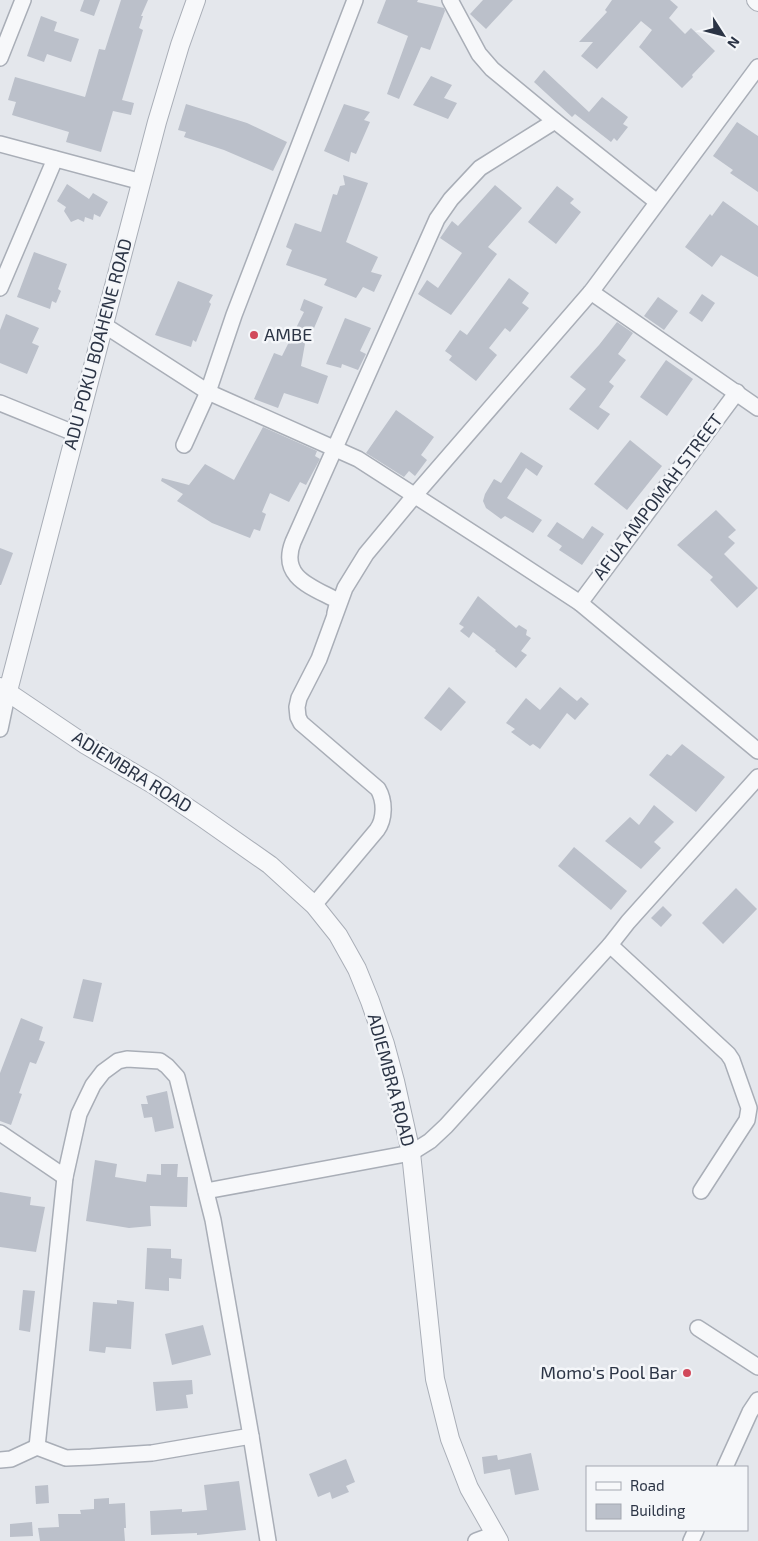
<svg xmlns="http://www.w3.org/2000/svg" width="758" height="1541" viewBox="0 0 758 1541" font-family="'Exo 2',sans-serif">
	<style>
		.building { fill: #bbc0ca }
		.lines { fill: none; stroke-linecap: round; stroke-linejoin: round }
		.minor-casing { stroke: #a9aeb7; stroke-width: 18 }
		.tertiary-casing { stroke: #a9aeb7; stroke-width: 20 }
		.minor { stroke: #f7f8fa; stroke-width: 15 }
		.tertiary { stroke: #f7f8fa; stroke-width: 18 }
		.poi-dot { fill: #d1495b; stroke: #f4f6f9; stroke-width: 2 }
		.labels { text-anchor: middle; stroke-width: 5; stroke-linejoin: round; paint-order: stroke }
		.poi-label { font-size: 18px; fill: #2b3445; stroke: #f4f6f9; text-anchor: start }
		.street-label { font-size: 18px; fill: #2b3445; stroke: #f4f6f9 }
	</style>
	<rect width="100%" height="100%" fill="#e4e7ec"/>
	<g class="building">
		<polygon points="84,0 100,0 94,16 80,11"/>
		<polygon points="121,0 148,0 141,16 143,16 139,28 143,30 122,100 134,103 131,115 113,111 101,152 66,142 69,132 12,115 16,102 8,100 15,77 85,97 99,49 105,50"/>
		<polygon points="386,0 418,0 417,2 444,8 445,11 430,50 421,47 399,99 387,94 408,36 377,23"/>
		<polygon points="483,0 513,0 486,29 470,14"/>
		<polygon points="612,0 670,0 678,7 669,18 685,34 691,28 715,51 692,75 693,77 682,88 639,47 652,30 641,21 597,69 581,56 593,42 579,42 607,12 605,10"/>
		<polygon points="41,16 57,22 54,31 79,39 71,62 47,54 44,62 27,56"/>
		<polygon points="544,70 589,112 602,97 628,117 623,124 628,127 617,141 614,138 611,142 575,114 572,117 534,82"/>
		<polygon points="431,76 452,85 444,98 457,103 448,119 413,105"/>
		<polygon points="186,104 247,123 287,142 273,171 224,150 184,137 186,132 178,130"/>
		<polygon points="344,104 370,112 364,120 370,122 356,154 351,152 349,162 324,151"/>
		<polygon points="737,122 758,136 758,192 730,173 733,170 713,156"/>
		<polygon points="343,175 368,183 346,242 378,257 371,272 382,275 374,292 363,287 356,298 324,285 327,279 286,265 292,250 286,247 295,223 321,232 333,194 337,195 340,186 345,185"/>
		<polygon points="67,184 89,199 93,193 108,202 100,217 94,214 93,220 85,217 84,222 78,219 71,222 64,211 66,207 57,201"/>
		<polygon points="495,185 522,208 488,247 497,254 451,315 418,294 427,280 438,288 462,253 440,238 452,221 458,226"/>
		<polygon points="557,186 574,199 570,203 581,212 556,244 528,222"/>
		<polygon points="723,201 758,226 758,277 721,255 712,267 685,247 710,214 712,216"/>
		<polygon points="34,252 67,264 58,289 61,291 56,303 52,301 50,309 17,297"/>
		<polygon points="509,278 529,293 522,303 529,308 510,332 505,328 489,348 497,355 476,381 449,360 452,356 445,351 460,330 467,335"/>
		<polygon points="178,281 213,295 209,302 211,304 196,342 193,340 191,347 155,335"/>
		<polygon points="702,294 715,303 702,322 689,313"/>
		<polygon points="658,297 678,311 664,330 644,316"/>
		<polygon points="304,299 323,307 309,340 306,338 301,366 328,376 318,404 284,393 278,408 254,399 274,353 282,356 304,312 300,310"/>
		<polygon points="6,314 39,328 32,343 39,346 27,374 0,363 0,330"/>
		<polygon points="345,318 371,328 360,351 366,354 358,370 342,364 341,368 326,364"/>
		<polygon points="617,322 633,333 618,354 626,360 609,382 614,386 599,407 610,414 598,430 569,409 586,389 570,377 599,345"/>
		<polygon points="666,360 693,379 667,416 640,397"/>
		<polygon points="396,410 434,437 421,455 427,460 415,476 409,471 404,477 366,453"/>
		<polygon points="263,427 317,451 315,456 320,459 306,485 300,482 289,502 270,493 262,512 266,514 260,531 254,529 250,538 212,523 177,501 183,494 161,481 162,478 189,485 205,464 234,480"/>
		<polygon points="630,440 662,466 627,510 594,484"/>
		<polygon points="521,452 543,466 537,476 526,468 507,498 542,520 533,533 505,516 501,519 486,508 483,501 485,494 494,479 501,483"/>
		<polygon points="716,510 736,530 728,537 735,543 724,554 758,588 737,608 710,580 713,577 677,545"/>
		<polygon points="557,522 583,539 592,526 604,534 582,565 559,550 562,546 547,536"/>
		<polygon points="0,548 13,553 1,585 0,585"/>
		<polygon points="478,596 516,628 519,625 527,630 526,635 531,638 521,651 527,655 516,668 495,651 496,650 473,632 469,638 460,631 464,627 459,624"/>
		<polygon points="449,687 466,702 441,731 424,718"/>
		<polygon points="560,687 577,701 581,697 589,704 575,720 567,713 540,749 533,744 530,746 511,732 515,729 506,723 526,698 540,710"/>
		<polygon points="682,744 725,777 696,812 649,775 667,754 671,756"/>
		<polygon points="654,805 674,822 654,842 661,848 641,869 605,841 630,817 639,825"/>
		<polygon points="574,847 627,891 611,910 558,866"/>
		<polygon points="736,888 757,909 723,944 702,923"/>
		<polygon points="663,906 672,915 661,927 651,918"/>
		<polygon points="83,979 102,983 93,1022 73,1018"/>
		<polygon points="21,1018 43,1027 39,1040 45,1042 36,1064 30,1062 19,1093 22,1094 11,1125 0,1121 0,1073"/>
		<polygon points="167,1091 174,1128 155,1132 152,1117 144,1118 141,1104 148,1104 146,1096"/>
		<polygon points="95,1160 117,1164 115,1177 146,1182 147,1174 161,1175 161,1164 178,1164 177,1177 188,1177 187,1207 150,1206 151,1226 129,1228 86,1221"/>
		<polygon points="0,1192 31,1197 30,1205 45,1207 36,1252 0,1247"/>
		<polygon points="147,1248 171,1249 171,1258 182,1259 181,1279 169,1278 169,1291 145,1289"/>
		<polygon points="23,1290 35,1291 30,1332 19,1330"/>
		<polygon points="117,1300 134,1302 131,1349 106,1347 105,1353 89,1351 93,1302 117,1304"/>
		<polygon points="203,1325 211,1355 172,1365 165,1334"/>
		<polygon points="192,1380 193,1394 186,1395 188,1408 156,1411 153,1382"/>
		<polygon points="531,1453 539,1490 515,1495 510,1469 484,1474 482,1457 497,1455 498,1460"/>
		<polygon points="346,1459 355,1482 346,1486 349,1492 332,1499 330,1492 318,1497 309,1474"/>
		<polygon points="239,1481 246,1530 197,1535 197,1533 151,1535 150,1511 182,1509 182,1512 207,1510 204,1485"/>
		<polygon points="48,1485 49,1503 36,1504 35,1486"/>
		<polygon points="109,1498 109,1504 125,1503 126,1528 124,1528 125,1541 40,1541 38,1528 59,1527 58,1514 81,1514 80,1510 94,1509 94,1499"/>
		<polygon points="32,1522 33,1536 10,1537 10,1524"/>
	</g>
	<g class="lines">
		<defs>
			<g id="minor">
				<polyline points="450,0 479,54 492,69 555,121 657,202"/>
				<polyline points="0,58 23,0"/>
				<polyline points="0,144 142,182"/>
				<polyline points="0,288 55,159"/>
				<polyline points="591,292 758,408"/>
				<polyline points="104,325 208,392 358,459 490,544 580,603 758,751"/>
				<polyline points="0,403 74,433"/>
				<polyline points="184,445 208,392 234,315 355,0"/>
				<polyline points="580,603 737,392"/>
				<path d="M335 613 338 601C313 587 279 578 293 542L437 219 451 199 480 168 555 121"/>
				<polyline points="0,729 8,691"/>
				<path d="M314 905 377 830C385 819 385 801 378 789L301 723 298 717 297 707 299 698 319 659 345 588 366 554 415 495 591 292 758 67"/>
				<polyline points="610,945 728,1054 732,1060 749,1108 747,1120 701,1191"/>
				<polyline points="0,1133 65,1177"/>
				<polyline points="206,1191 411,1153 430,1141 446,1126 610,945 628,922 758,777"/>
				<polyline points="698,1328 758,1367"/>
				<polyline points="37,1447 65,1177 79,1114 93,1085 103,1072 118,1061 127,1059 160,1061 167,1066 177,1077 213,1220 251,1436 268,1541"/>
				<polyline points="0,1460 11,1459 37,1447 66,1458 91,1457 152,1453 251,1436"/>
				<polyline points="725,1467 750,1412 758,1400"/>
				<polyline points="476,1541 495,1534"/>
				<polyline points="691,1541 696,1530"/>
			</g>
			<g id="tertiary">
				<polyline points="756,0 758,2"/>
				<polyline points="0,687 86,745 154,785 203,818 270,865 314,905 338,935 357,969 370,1001 385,1044 395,1081 411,1153 435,1379 450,1439 469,1488 499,1541"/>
				<polyline points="8,691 157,122 180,45 196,0"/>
			</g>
		</defs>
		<use href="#minor" class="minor-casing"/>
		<use href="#tertiary" class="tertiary-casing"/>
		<use href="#minor" class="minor"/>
		<use href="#tertiary" class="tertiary"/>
	</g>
	<g class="poi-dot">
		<circle cx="254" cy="335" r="5"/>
		<circle cx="687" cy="1373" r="5"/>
	</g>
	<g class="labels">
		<g class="poi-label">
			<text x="264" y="341">AMBE</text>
			<text x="677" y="1379" text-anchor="end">Momo's Pool Bar</text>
		</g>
		<g class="street-label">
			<text transform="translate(98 344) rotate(-75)" y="6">ADU POKU BOAHENE ROAD</text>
			<text transform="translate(658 497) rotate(-53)" y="6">AFUA AMPOMAH STREET</text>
			<text transform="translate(132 772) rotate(32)" y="6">ADIEMBRA ROAD</text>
			<text transform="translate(391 1080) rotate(75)" y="6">ADIEMBRA ROAD</text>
		</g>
	</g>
	<rect x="586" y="1466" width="162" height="65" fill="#f4f6f9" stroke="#a4a8b1"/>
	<rect x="596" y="1482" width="25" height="8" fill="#f7f8fa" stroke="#a4a8b1"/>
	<text x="630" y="1491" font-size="15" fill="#2b3445">Road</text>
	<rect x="596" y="1504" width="25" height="15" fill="#bbc0ca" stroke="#a4a8b1"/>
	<text x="630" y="1516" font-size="15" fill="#2b3445">Building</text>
	<g transform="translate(723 35) rotate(126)" stroke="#f4f6f9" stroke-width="4" paint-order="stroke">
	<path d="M0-4L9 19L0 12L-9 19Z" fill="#2b3445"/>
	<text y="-8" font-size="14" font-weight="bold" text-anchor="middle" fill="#2b3445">N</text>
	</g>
</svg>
